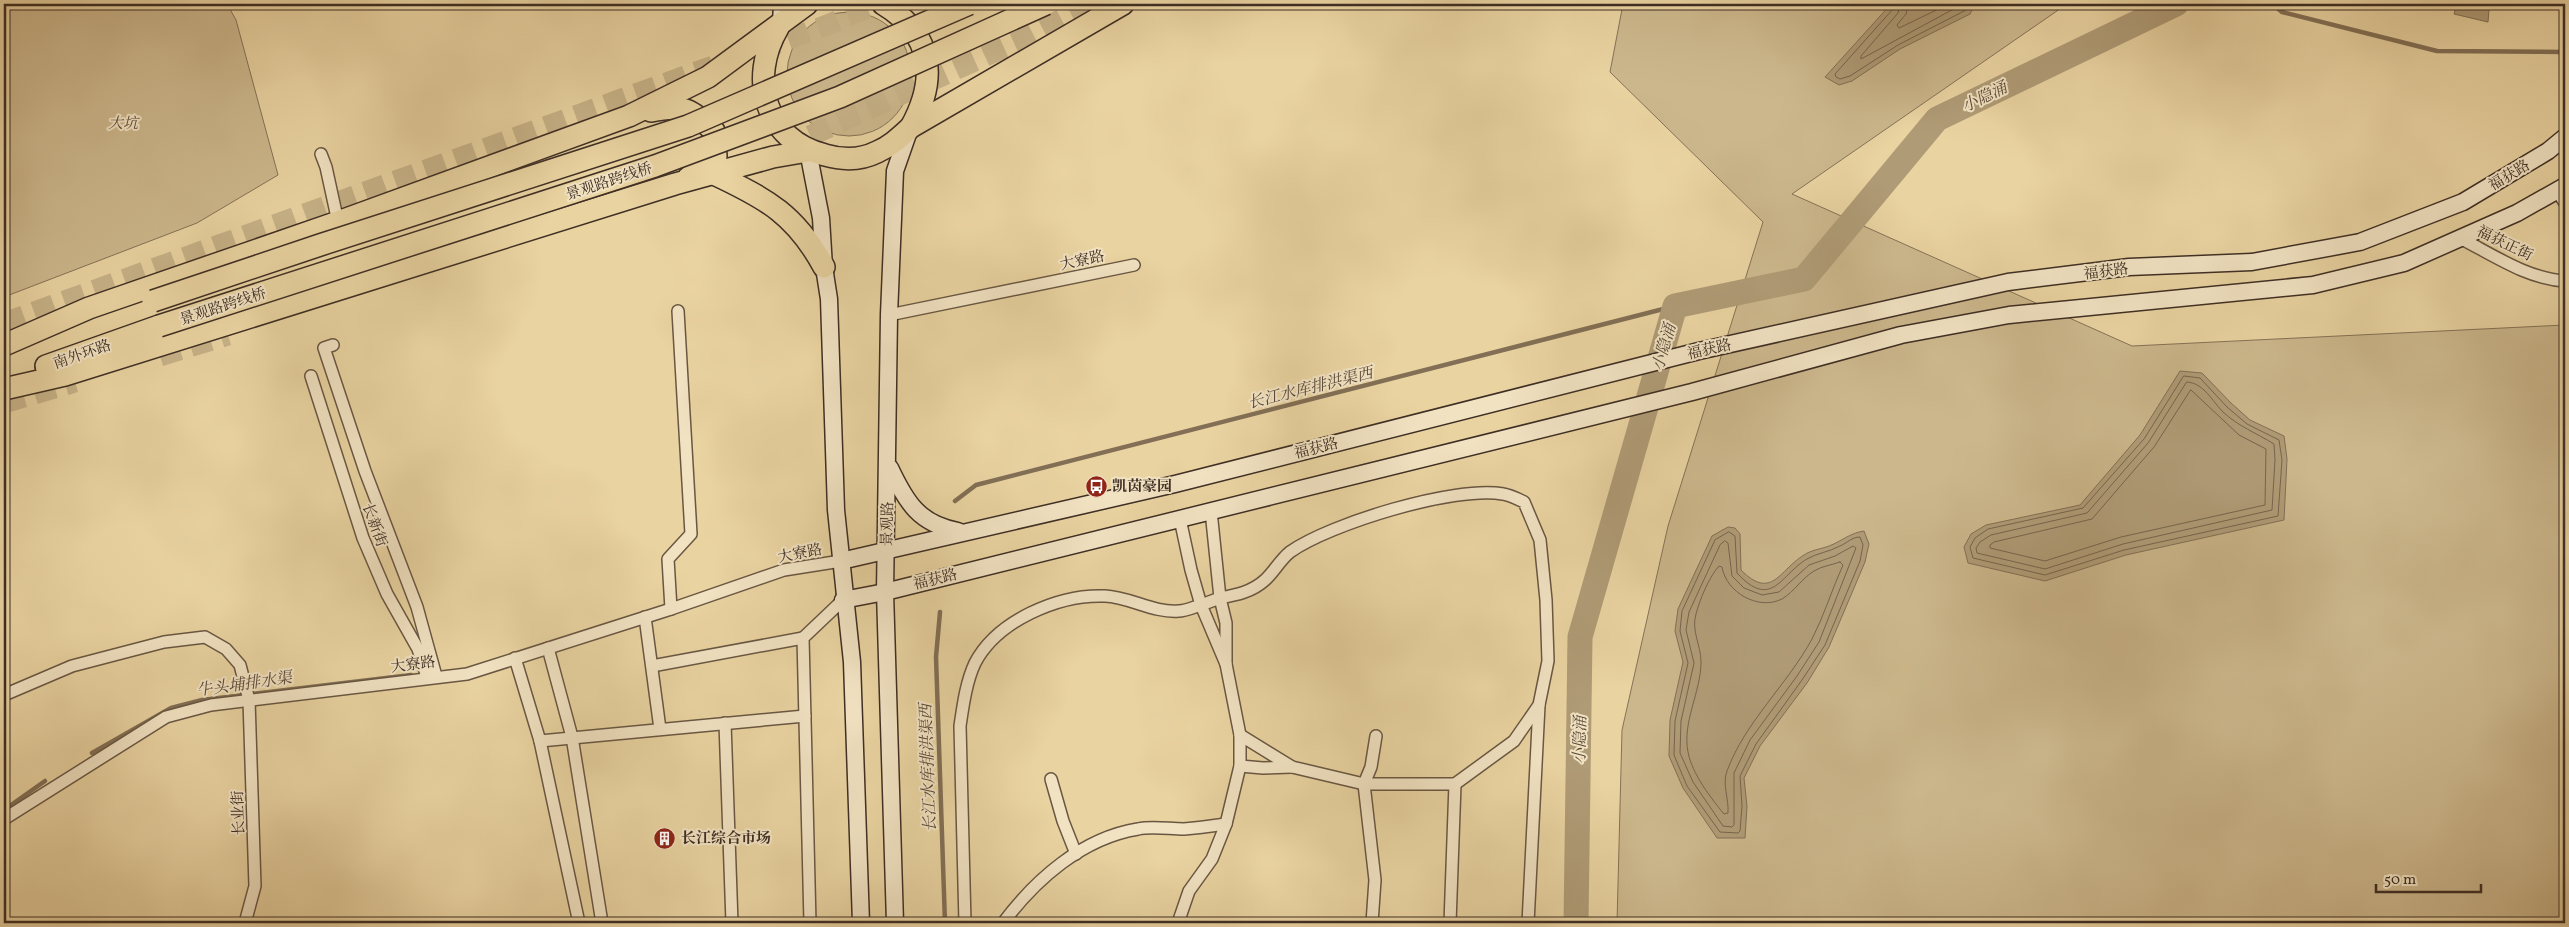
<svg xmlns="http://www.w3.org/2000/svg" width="2569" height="927" viewBox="0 0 2569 927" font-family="Vollkorn,'Noto Serif SC',serif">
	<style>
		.green { fill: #ccb78c; stroke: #857258 }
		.water { fill: #af9b76; stroke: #826f55 }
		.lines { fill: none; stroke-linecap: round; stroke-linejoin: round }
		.shore { stroke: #76644d; stroke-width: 1 }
		.stream { stroke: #826f55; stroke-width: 4.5 }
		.river { stroke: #af9b76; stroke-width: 25 }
		.highway-tunnel { stroke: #c7b288; stroke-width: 21; stroke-dasharray: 21 11; stroke-linecap: butt }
		.street-casing { stroke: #695743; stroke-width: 14 }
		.secondary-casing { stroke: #3e2e24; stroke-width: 19 }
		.highway-casing { stroke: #3e2e24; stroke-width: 24 }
		.street { stroke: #f1e2c2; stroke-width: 11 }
		.secondary { stroke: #f1e2c2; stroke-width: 16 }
		.highway { stroke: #e9d3a1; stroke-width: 21 }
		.highway-bridge-casing { stroke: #3e2e24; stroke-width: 24; stroke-linecap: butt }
		.highway-bridge { stroke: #e9d3a1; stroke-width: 21 }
		.labels { text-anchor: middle; stroke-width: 4; stroke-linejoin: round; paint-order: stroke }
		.park-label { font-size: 15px; font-style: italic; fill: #5a4939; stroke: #f1e2c2 }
		.street-label { font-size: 15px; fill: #3e2e24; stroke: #f1e2c2 }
		.poi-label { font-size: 15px; font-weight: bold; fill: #3e2e24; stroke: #f1e2c2; text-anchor: start }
		.water-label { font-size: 16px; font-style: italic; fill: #5a4938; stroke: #f1e2c2 }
	</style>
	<rect width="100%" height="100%" fill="#e9d3a1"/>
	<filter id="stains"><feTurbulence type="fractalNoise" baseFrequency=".004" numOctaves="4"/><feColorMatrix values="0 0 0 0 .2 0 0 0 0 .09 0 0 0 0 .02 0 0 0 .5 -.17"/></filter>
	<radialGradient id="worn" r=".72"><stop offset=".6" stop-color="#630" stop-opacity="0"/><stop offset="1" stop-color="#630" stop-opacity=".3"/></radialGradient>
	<g class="green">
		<polygon points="4,4 227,4 236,20 278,175 197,223 4,297"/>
		<polygon points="1623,4 2067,4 1792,194 2132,346 2565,325 2565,923 1617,923 1622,730 1668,526 1763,222 1610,72"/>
		<circle cx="849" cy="74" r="62"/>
	</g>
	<g class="water">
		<polygon points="1891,4 1975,4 1970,14 1900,49 1852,81 1839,85 1825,77"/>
		<polygon points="2457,4 2489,10 2488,22 2454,14"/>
		<polygon points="2180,371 2202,373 2231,403 2250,420 2284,436 2287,459 2284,520 2126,555 2045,581 1968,563 1964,547 1971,534 1986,525 2080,505 2140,435"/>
		<path d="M1728 527 1735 528 1740 534 1741 570C1772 601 1779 570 1804 555 1811 550 1821 549 1829 546 1842 541 1850 533 1864 531L1869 544 1865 562 1829 647 1807 683 1760 746 1744 778 1747 806 1745 838H1717L1683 788 1669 756 1670 720 1683 662 1675 631 1678 609 1712 536Z"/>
	</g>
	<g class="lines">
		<g class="shore">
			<polyline points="1894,4 1893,9 1835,74 1836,77 1840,79 1850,76 1898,45 1966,10 1970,4"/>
			<polyline points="1900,4 1898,13 1861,56 1861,59 1963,4"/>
			<polyline points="1908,4 1906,14 1897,25 1899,28 1949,4"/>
			<polygon points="2184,376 2200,378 2227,407 2247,424 2279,440 2282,460 2278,516 2124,550 2045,575 1973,558 1970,547 1975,538 1988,529 2083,508 2144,439"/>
			<path d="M2187 382C2204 383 2212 401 2223 412 2238 426 2256 433 2274 444L2275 460 2272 510 2123 544 2045 569 1977 553 1976 548 1980 542 1991 535 2087 513 2148 443Z"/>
			<polygon points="2191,390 2239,435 2266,449 2265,505 2121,537 2045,561 1990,548 1990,545 1994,542 2092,519 2154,447"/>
			<path d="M1729 532 1735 536 1737 573C1772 611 1781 574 1807 559 1817 553 1829 552 1840 546 1847 543 1852 537 1860 537L1863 545 1860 561 1825 645 1802 680 1756 744 1740 776 1742 806 1740 831 1738 833 1720 832 1687 786 1674 755 1675 721 1688 663 1680 631 1682 611 1715 540Z"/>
			<polygon points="1725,541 1728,543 1732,576 1744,588 1762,595 1779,592 1809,565 1835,556 1853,546 1856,548 1819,642 1797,676 1750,740 1734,773 1734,825 1732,827 1723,826 1693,782 1680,753 1681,721 1694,663 1686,630 1689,612 1720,545"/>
			<path d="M1840 562 1843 565C1832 589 1824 616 1812 639 1787 685 1745 722 1727 771 1722 784 1729 799 1728 813L1724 814C1711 798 1692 774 1688 752 1682 722 1701 692 1701 662 1701 645 1691 631 1696 614 1700 599 1709 577 1719 566L1722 567C1726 592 1758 611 1782 599 1794 592 1802 578 1814 571 1822 566 1832 565 1840 562Z"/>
		</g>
		<g class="stream">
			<polyline points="2273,4 2282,12 2437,51 2565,52"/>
			<polyline points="955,501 976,485 1675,306"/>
			<polyline points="940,612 936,657 945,923"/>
			<polyline points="92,753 171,708 202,700 411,675"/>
			<polyline points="4,810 45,781"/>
		</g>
		<polyline class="river" points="1576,923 1580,637 1675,306 1804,279 1937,119 2176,4"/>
		<g class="highway-tunnel">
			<polyline points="758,50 825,26 876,4"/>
			<polyline points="781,149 1023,39 1091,4"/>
			<polyline points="4,323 713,66"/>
			<polyline points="160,356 228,335"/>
			<polyline points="4,403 75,382"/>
		</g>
		<defs>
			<g id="street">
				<polyline points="321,154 326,167 338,222"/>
				<polyline points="2557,191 2565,203"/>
				<path d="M2460 238C2493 255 2528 279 2565 281"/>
				<polyline points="889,315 1134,265"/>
				<polyline points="333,345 324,348 365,471 417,607 436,676"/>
				<polyline points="311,376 363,538 387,594 418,649 427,677"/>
				<polyline points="1180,519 1191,570 1201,605 1220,598 1211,511"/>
				<polyline points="671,609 668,559 691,534 678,311"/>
				<polyline points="645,617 660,729"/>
				<polyline points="548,648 572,737 602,923"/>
				<polyline points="515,658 540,741 805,716"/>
				<path d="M1226 664V623L1220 598C1236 595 1252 592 1265 580 1274 572 1280 560 1290 552 1329 524 1456 485 1503 494 1510 495 1518 499 1524 502L1540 540 1546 600 1548 661 1539 705 1514 741 1455 784H1364L1292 767 1240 735"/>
				<polyline points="652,666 803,638"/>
				<polyline points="4,695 72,666 164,642 205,637 226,649 240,665 249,700 255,886 245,923"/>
				<polyline points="725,723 732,923"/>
				<polyline points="540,741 579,923"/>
				<polyline points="1240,766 1263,768 1292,767"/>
				<polyline points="1051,779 1063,821 1076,854"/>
				<polyline points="4,819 166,717 211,705 467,674 671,609 784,570 841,561"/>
				<polyline points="810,923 803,638 843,600"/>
				<path d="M965 923 960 726C963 706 966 682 975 663 997 621 1058 594 1105 596 1130 597 1153 613 1179 611 1186 611 1194 607 1201 605L1226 664 1240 735V766L1226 824 1212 859 1189 891 1178 923"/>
				<path d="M1003 923C1035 880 1082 838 1138 829 1152 826 1169 829 1184 829 1198 828 1212 826 1226 824"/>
				<polyline points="1372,923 1375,880 1364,784 1371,767 1376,736"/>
				<polyline points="1450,923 1455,784"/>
				<polyline points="1528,923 1539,705"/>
			</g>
			<g id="secondary">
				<polyline points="781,24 782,4"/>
				<polyline points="808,151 821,218 824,267 829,299 836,510 852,662 861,923"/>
				<path d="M890 468C906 502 919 524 958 531"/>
				<polyline points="841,561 1175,484 1699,351 2008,282 2129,267 2252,262 2360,242 2463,202 2548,151 2565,137"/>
				<polyline points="843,600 885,592 1692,392 1901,335 2009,315 2313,285 2404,263 2517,213 2565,186"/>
				<polyline points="895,923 885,592 889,315 895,171 910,128"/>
			</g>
			<g id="highway">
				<path d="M883 4C933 34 938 78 911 127"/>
				<path d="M778 28C748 79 765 140 825 155 842 160 861 160 877 152 891 146 900 137 911 127L1123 4"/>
				<path d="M651 111C684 104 690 109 714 131L716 156 704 168 689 177"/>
				<path d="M716 175C767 199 796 215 824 267"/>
				<polyline points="4,345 89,308 338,222 629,116 708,77 807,4"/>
				<polyline points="46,366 159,326"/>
				<polyline points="4,389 65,375 675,184 773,157 808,151"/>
			</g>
		</defs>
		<use href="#street" class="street-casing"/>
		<use href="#secondary" class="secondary-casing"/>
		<use href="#highway" class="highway-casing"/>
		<use href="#street" class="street"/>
		<use href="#secondary" class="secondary"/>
		<use href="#highway" class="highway"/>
		<defs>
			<g id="highway-bridge">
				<polyline points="153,301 320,245 688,126 969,4"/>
				<polyline points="159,326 655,166 840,97 1046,4"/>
			</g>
		</defs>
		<use href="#highway-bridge" class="highway-bridge-casing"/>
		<use href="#highway-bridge" class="highway-bridge"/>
	</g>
	<defs>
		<symbol id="bus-disc" viewBox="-11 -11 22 22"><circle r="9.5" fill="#8f2418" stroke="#f1e2c2"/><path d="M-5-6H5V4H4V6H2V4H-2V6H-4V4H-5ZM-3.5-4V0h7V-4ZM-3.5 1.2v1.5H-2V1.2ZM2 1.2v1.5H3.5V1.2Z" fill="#fff"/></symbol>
		<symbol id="building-disc" viewBox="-11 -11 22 22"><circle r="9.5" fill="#8f2418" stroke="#f1e2c2"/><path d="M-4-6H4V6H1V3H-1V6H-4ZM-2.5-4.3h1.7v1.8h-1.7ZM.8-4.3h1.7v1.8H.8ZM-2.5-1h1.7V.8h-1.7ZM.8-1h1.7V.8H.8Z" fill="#fff"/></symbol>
	</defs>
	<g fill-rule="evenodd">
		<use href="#bus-disc" x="1084" y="474" width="25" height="25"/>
		<use href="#building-disc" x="652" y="826" width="25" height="25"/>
	</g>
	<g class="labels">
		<g class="park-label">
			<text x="123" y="128">大坑</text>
		</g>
		<g class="street-label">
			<text transform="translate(2509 175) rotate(-31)" y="5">福获路</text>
			<text transform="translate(609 181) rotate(-18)" y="5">景观路跨线桥</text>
			<text transform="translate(2505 243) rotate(26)" y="5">福获正街</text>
			<text transform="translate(1082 260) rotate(-12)" y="5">大寮路</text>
			<text transform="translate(2106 271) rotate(-7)" y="5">福获路</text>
			<text transform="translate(223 306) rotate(-18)" y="5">景观路跨线桥</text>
			<text transform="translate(1709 349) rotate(-13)" y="5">福获路</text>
			<text transform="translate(82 354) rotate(-19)" y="5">南外环路</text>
			<text transform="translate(1316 448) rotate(-14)" y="5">福获路</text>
			<text transform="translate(887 524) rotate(-89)" y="5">景观路</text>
			<text transform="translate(375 525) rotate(70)" y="5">长新街</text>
			<text transform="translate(800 553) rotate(-11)" y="5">大寮路</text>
			<text transform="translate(935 579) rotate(-14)" y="5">福获路</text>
			<text transform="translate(413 664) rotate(-7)" y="5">大寮路</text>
			<text transform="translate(238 813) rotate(-92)" y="5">长业街</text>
		</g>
		<g class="poi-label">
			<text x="1112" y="491">凯茵豪园</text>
			<text x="681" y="843">长江综合市场</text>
		</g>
		<g class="water-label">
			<text transform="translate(1984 96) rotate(-26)" y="6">小隐涌</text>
			<text transform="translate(1663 347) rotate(-74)" y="6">小隐涌</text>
			<text transform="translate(1310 387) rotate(-14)" y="6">长江水库排洪渠西</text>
			<text transform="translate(244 683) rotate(-8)" y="6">牛头埔排水渠</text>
			<text transform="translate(1579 740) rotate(-89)" y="6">小隐涌</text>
			<text transform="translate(927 768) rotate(-92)" y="6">长江水库排洪渠西</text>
		</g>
	</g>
	<rect width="2569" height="927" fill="none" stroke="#e9d3a1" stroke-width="20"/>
	<rect x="5" y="5" width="2559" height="917" fill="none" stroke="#3e2e24" stroke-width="2.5"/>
	<rect x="10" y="10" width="2549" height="907" fill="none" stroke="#3e2e24"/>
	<path d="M2376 884v8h105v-8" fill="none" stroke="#3e2e24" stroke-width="2.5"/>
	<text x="2384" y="884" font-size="15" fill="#3e2e24" stroke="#f1e2c2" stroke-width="4" paint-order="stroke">50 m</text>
	<rect width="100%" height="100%" filter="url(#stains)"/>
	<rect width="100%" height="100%" fill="url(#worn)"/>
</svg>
